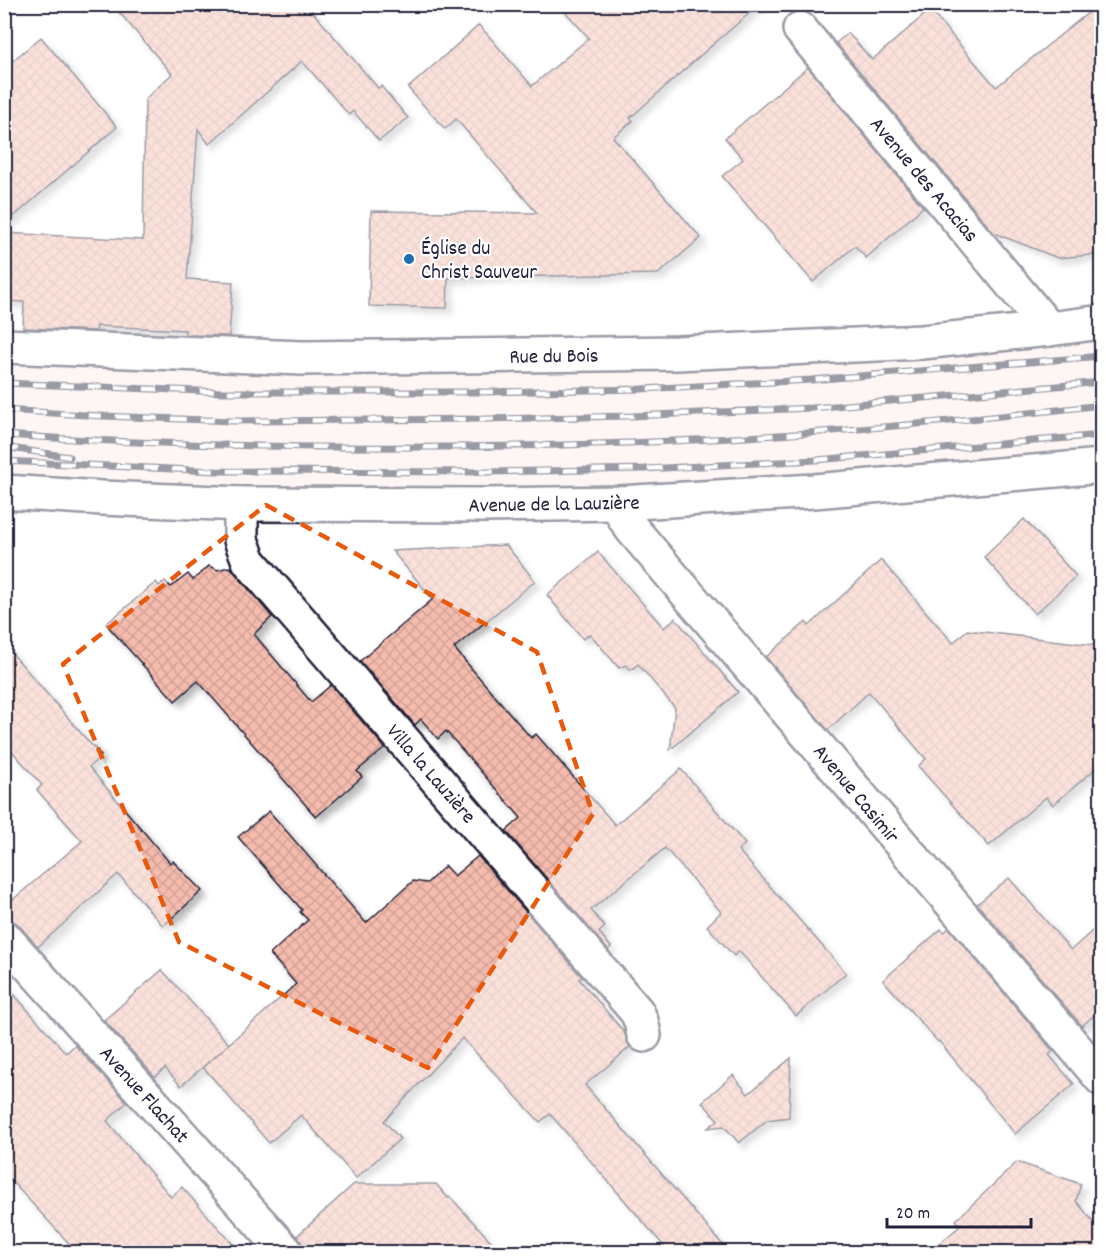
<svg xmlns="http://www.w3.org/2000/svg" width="1106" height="1257" viewBox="0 0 1106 1257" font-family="Dekko,sans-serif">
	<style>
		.built { fill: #fcebe6 }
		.building { fill: url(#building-cross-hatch); stroke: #22223b; stroke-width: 1.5; filter: url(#shadow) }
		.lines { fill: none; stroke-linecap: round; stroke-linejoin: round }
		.street-casing { stroke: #22223b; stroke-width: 38 }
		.street { stroke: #fff; stroke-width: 33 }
		.rail-casing { stroke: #22223b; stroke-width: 7 }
		.rail { stroke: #fff; stroke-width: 4.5; stroke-dasharray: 14; stroke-linecap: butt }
		.marked { fill: none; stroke: #e8590c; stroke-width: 4.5; stroke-dasharray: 12 8; stroke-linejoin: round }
		.poi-dot { fill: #1f6fb2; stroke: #fff; stroke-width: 2 }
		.labels { text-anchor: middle; stroke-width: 4.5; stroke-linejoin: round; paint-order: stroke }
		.street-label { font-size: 21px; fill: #22223b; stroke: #fff }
		.poi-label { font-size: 21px; fill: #22223b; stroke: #fff; text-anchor: start }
	</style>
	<defs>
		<pattern id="building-cross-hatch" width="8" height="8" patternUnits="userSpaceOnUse" patternTransform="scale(1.5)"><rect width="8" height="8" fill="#f5bcad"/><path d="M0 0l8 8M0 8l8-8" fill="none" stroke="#d2a196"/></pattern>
		<filter id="shadow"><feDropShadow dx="5.5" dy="5.5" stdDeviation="3" flood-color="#0004"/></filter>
	</defs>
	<rect width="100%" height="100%" fill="#fff"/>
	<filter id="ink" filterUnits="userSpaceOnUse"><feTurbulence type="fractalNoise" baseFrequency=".0167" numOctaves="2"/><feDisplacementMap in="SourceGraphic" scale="12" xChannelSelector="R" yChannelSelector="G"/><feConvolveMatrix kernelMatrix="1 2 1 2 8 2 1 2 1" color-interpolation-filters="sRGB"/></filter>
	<g filter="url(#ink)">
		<polygon class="built" points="1101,341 1101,451 812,475 635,485 483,488 352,488 103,480 5,474 4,360 229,371 484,373 629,371 806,363 974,352"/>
		<g class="building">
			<polygon points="112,4 306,4 378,88 381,86 408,118 379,141 353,111 349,115 302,61 209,144 198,129 187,279 233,282 229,336 185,335 185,330 97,326 96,331 23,328 24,302 4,301 4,233 143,240 145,99 172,74"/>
			<polygon points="558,4 760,4 693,62 630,118 633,121 613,137 701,238 658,274 448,278 447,308 369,306 371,211 537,213 456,119 445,129 408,88 479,25 532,86 589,38"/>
			<polygon points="1099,4 1101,4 1101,254 1058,258 994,233 836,43 848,33 872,60 930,10 996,87"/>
			<polygon points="41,37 117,127 4,225 4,68"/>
			<polygon points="808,67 923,207 866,258 855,246 813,282 722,176 743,159 725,138"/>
			<polygon points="1024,519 1076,576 1035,614 984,557"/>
			<polygon points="506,545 535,581 454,648 531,738 536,734 615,825 681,769 745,844 738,850 846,973 796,1016 739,951 734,956 707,926 721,912 665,848 591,910 605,927 599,932 611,947 608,950 506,831 521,818 446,731 438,739 421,719 415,725 360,661 433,599 392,551"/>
			<polygon points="598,552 664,628 675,618 738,692 670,750 675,708 638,664 631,670 626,665 619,668 590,634 583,639 547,595"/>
			<polygon points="881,560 953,643 967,630 1101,646 1101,764 1053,805 1046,797 989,846 918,766 926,759 869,692 828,730 766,657 806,622 809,626"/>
			<polygon points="209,566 218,570 228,567 231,568 272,617 254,634 311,702 331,685 385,748 357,771 362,777 316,817 198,681 175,701 106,624 156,582 159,586 165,581 171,587 188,574 193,580"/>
			<polygon points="4,644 101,756 89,767 170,863 173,861 202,891 163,926 118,874 38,947 18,924 10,919 4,919 4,907 82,841 37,790 42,785 4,742"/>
			<polygon points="269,811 366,923 413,881 427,883 445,866 454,876 478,856 582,977 579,979 624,1032 630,1047 585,1085 729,1252 669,1252 550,1114 540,1122 462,1038 384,1121 400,1139 356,1178 301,1115 269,1143 203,1067 296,984 270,954 308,920 300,912 302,910 238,837"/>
			<polygon points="1009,878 1071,950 1101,923 1101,1009 1082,1026 977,904"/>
			<polygon points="949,928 1053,1051 1049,1055 1074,1084 1015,1134 939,1041 938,1042 883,980 941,929 944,932"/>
			<polygon points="162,970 229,1044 181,1086 165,1068 155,1077 104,1020"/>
			<polygon points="4,983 66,1053 75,1045 127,1102 107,1121 171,1197 182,1187 240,1252 77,1252 4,1173"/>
			<polygon points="791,1058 789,1117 767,1120 739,1143 724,1126 708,1128 718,1120 702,1102 733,1075 748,1094"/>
			<polygon points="1017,1162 1081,1184 1076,1201 1101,1231 1101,1252 929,1252 960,1226 956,1220"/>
			<polygon points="354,1184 436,1184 448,1198 450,1197 501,1252 304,1252 304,1248 297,1236"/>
		</g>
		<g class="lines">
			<defs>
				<g id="street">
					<polyline points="800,29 1049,329"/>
					<polyline points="4,346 302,358 677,353 922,342 1049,329 1102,322"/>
					<polyline points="4,492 102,498 241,504 484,505 620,503 814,491 1102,466"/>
					<polyline points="620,503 624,517 632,529 1102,1079"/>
					<polyline points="241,504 241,540 249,561 637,1012 641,1021 644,1035"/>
					<polyline points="4,937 286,1252"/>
				</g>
			</defs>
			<use href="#street" class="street-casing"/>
			<use href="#street" class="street"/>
			<defs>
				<g id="rail">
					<polyline points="4,383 224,392 484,392 641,389 811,380 1102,356"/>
					<polyline points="4,410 102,416 233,421 485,419 632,416 812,408 1102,382"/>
					<path d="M4 435C212 449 420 450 628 443 786 437 944 423 1102 405"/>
					<polyline points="4,447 70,457"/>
					<polyline points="4,461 214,471 485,472 645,469 816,460 1102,435"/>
				</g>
			</defs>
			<use href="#rail" class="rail-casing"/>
			<use href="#rail" class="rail"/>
		</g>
	</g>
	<path d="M0 0H1106V1257H0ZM266 505 537 652 593 814 428 1068 179 942 63 664Z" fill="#fff" fill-opacity=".55" fill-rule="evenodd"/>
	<path class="marked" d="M266 505 537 652 593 814 428 1068 179 942 63 664Z"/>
	<circle class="poi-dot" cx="409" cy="259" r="6"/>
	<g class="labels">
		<g class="street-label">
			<text transform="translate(925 179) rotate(50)" y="7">Avenue des Acacias</text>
			<text transform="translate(554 355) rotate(-1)" y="7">Rue du Bois</text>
			<text transform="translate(554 503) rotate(-1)" y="7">Avenue de la Lauzière</text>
			<text transform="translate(432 773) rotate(49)" y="7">Villa la Lauzière</text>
			<text transform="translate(857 793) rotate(50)" y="7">Avenue Casimir</text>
			<text transform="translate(145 1094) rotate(48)" y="7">Avenue Flachat</text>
		</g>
		<g class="poi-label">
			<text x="421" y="254">Église du<tspan x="421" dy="24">Christ Sauveur</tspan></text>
		</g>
	</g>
	<rect width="1106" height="1257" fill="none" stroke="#fff" stroke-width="24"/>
	<rect x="12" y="12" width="1082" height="1233" fill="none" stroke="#22223b" stroke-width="2" filter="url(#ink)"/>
	<path d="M887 1218v9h144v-9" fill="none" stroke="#22223b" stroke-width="3"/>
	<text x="896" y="1218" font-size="18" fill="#22223b" stroke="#ffffff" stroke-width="4.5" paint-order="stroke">20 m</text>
</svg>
